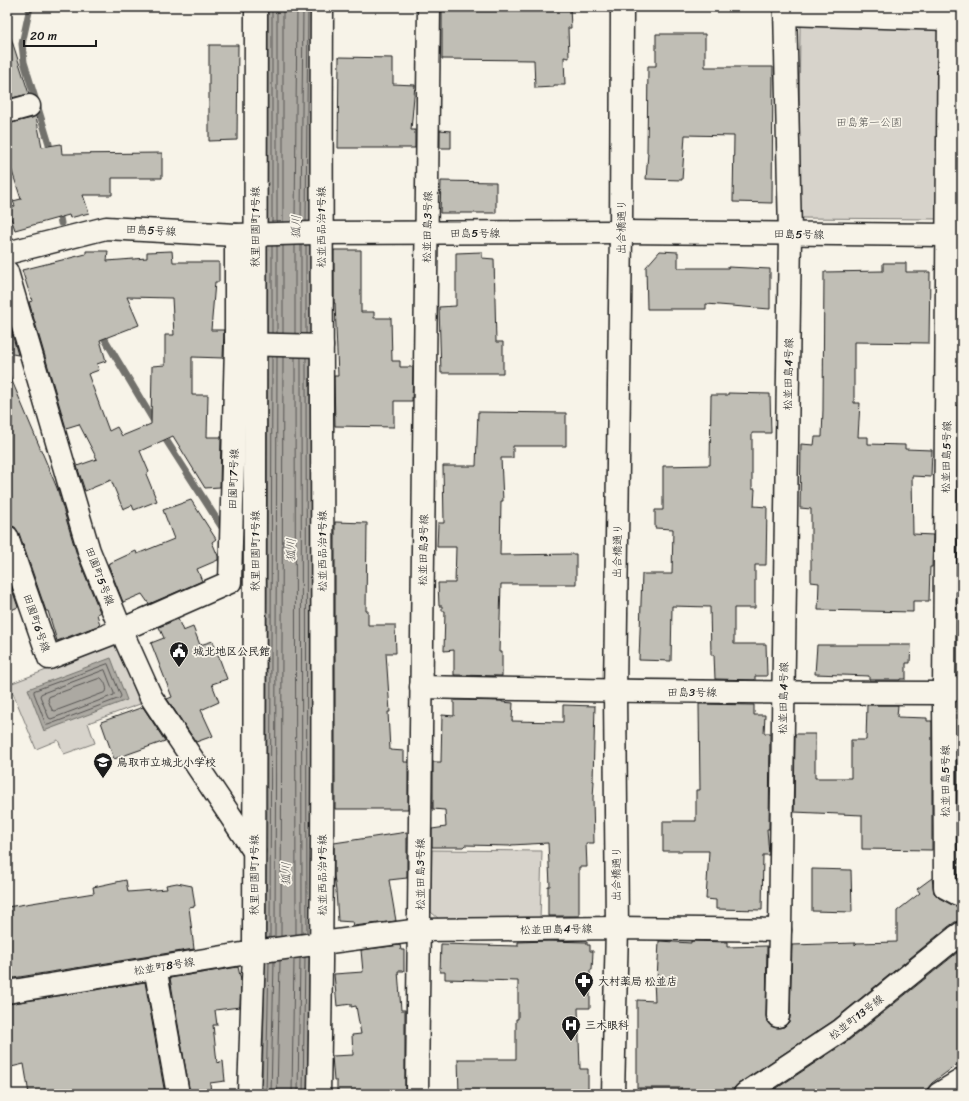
<svg xmlns="http://www.w3.org/2000/svg" width="969" height="1101" viewBox="0 0 969 1101" font-family="Sriracha,'Klee One',sans-serif">
	<style>
		.green { fill: #d7d3cb; stroke: #7a7874 }
		.water { fill: #aca9a2; stroke: #72716c }
		.lines { fill: none; stroke-linecap: round; stroke-linejoin: round }
		.shore { stroke: #565452; stroke-width: 1 }
		.stream { stroke: #72716c; stroke-width: 7 }
		.building { fill: #c0beb5; stroke: #1c1c1c; fill-rule: evenodd }
		.minor-casing { stroke: #1c1c1c; stroke-width: 25 }
		.minor { stroke: #f7f3e8; stroke-width: 22 }
		.labels { text-anchor: middle; stroke-width: 3.5; stroke-linejoin: round; paint-order: stroke }
		.park-label { font-size: 11px; fill: #545351; stroke: #f7f3e8 }
		.street-label { font-size: 11px; fill: #1c1c1c; stroke: #f7f3e8 }
		.poi-label { font-size: 11px; font-weight: bold; fill: #1c1c1c; stroke: #f7f3e8; text-anchor: start }
		.water-label { font-size: 12px; font-style: italic; fill: #565452; stroke: #f7f3e8 }
	</style>
	<rect width="100%" height="100%" fill="#f7f3e8"/>
	<filter id="ink" filterUnits="userSpaceOnUse"><feTurbulence type="fractalNoise" baseFrequency=".025" numOctaves="2"/><feDisplacementMap in="SourceGraphic" scale="8" xChannelSelector="R" yChannelSelector="G"/><feConvolveMatrix kernelMatrix="1 2 1 2 8 2 1 2 1" color-interpolation-filters="sRGB"/></filter>
	<g filter="url(#ink)">
		<g class="green">
			<polygon points="800,26 939,26 938,219 798,218"/>
			<polygon points="117,643 140,704 88,723 95,743 64,754 58,740 36,749 13,693 7,695 7,685"/>
			<polygon points="432,850 542,851 540,920 439,919 431,912"/>
		</g>
		<g class="water">
			<polygon points="268,7 312,7 310,280 311,933 309,962 307,1094 262,1094 266,935 267,831"/>
			<polygon points="111,658 127,700 44,731 28,689"/>
		</g>
		<g class="lines">
			<g class="shore">
				<polyline points="295,221 297,7"/>
				<polyline points="301,221 303,7"/>
				<polyline points="306,221 308,7"/>
				<polyline points="272,222 272,7"/>
				<polyline points="277,222 277,7"/>
				<polyline points="283,222 283,7"/>
				<polyline points="272,246 272,333"/>
				<polyline points="277,246 277,333"/>
				<polyline points="283,246 283,333"/>
				<polyline points="295,333 295,245"/>
				<polyline points="301,334 301,245"/>
				<polyline points="306,334 306,245"/>
				<polyline points="295,357 296,934"/>
				<polyline points="301,358 302,934"/>
				<polyline points="306,358 307,933"/>
				<polygon points="108,664 121,696 120,698 48,725 46,725 34,693 34,691"/>
				<polygon points="105,670 114,693 114,695 51,719 49,718 40,696 41,694"/>
				<path d="M101 678C104 680 108 688 106 692L55 711 52 710 48 700 49 697Z"/>
				<polyline points="281,936 283,357"/>
				<polyline points="275,937 277,357"/>
				<polyline points="270,938 272,357"/>
				<polyline points="266,1094 269,962"/>
				<polyline points="271,1094 274,961"/>
				<polyline points="277,1094 280,961"/>
				<polyline points="292,1094 294,959"/>
				<polyline points="298,1094 300,958"/>
				<polyline points="303,1094 305,957"/>
			</g>
			<g class="stream">
				<polyline points="30,7 22,44 24,62 49,144 50,154"/>
				<polyline points="58,208 61,223"/>
				<polyline points="100,331 155,423"/>
				<polyline points="161,432 223,529"/>
			</g>
		</g>
		<g class="building">
			<polygon points="442,7 570,7 571,28 568,28 569,58 564,57 565,85 554,85 554,87 535,88 534,60 442,59"/>
			<polygon points="656,34 705,34 705,67 773,67 772,203 733,202 734,136 685,135 682,180 646,179 648,153 647,153 648,66 656,66"/>
			<polygon points="7,38 11,38 29,94 7,99"/>
			<polygon points="209,45 238,45 237,140 209,141"/>
			<polygon points="339,57 393,58 393,84 415,85 411,130 415,130 415,148 338,148"/>
			<polygon points="36,116 42,147 61,144 62,154 162,153 162,178 112,178 112,195 83,195 89,213 70,218 69,215 15,230 8,209 15,206 13,201 21,199 7,156 7,124 32,118"/>
			<polygon points="440,130 451,131 451,148 440,148"/>
			<polygon points="441,181 496,182 496,213 440,213"/>
			<polygon points="334,250 361,250 361,312 374,312 374,318 391,318 392,361 400,361 400,367 413,367 412,401 394,401 394,427 335,426 334,376 338,376 335,303 334,303"/>
			<path d="M86 251H108L107 261 147 258V252L172 251 173 262H219V282H215L211 330H224L223 358 192 357V395H208L207 437H221L220 487 205 488 173 436 140 451 149 472 146 474 157 501 134 510 132 505 123 509 111 480 85 491 77 466 97 459 79 424 66 428 29 302 32 301 22 270 86 254ZM127 297 172 298 174 335H165V365L152 366 151 424 122 436 117 427 109 431 88 374 99 370 97 364 106 361 100 340 139 325Z"/>
			<polygon points="660,251 678,252 678,268 728,268 728,267 770,269 770,309 706,304 706,309 647,309 646,267"/>
			<polygon points="482,252 482,258 494,259 496,342 503,342 503,373 441,373 439,307 456,306 456,253"/>
			<polygon points="883,263 906,263 906,272 930,272 929,343 854,342 854,403 860,403 858,437 868,437 868,444 905,445 905,449 932,450 931,477 912,476 913,534 933,535 932,567 930,567 929,601 913,601 913,612 818,610 819,583 811,582 811,509 800,508 801,444 814,445 815,437 822,437 823,410 824,272 883,271"/>
			<polygon points="7,316 18,355 7,353"/>
			<polygon points="7,369 57,488 77,555 100,612 97,614 100,625 57,641 48,611 46,611 19,533 15,527 7,525"/>
			<polygon points="728,393 770,394 771,433 752,433 752,489 755,489 754,506 767,507 766,565 755,565 755,608 734,608 734,644 766,644 767,676 755,676 755,680 715,679 714,655 711,655 710,607 672,606 671,661 639,660 642,574 672,574 673,529 655,528 655,510 663,510 663,466 710,465 711,395 728,395"/>
			<polygon points="478,412 566,413 566,446 513,446 513,458 501,458 503,501 501,501 500,555 576,554 576,584 501,584 499,652 502,652 502,676 454,675 454,650 444,651 445,611 442,611 442,606 439,606 438,583 455,583 456,547 437,547 438,523 444,523 443,466 476,466"/>
			<polygon points="191,500 216,539 212,542 218,556 218,560 197,569 202,581 149,604 142,594 123,602 108,564 136,551 137,554 174,539 163,510"/>
			<polygon points="335,522 367,523 366,611 368,611 368,625 395,625 396,653 386,653 390,712 388,712 390,750 404,751 404,762 408,762 408,809 335,809"/>
			<polygon points="958,537 962,537 962,568 957,568"/>
			<polygon points="7,575 18,607 7,612"/>
			<polygon points="178,619 183,631 193,627 200,645 213,641 227,679 212,684 219,702 201,710 213,736 196,742 167,699 172,697 151,643 164,638 159,627"/>
			<polygon points="817,645 911,645 910,663 906,663 906,679 900,679 900,680 869,680 869,676 815,674"/>
			<polygon points="454,700 502,701 502,702 513,703 512,721 563,722 563,705 595,706 593,781 594,781 593,798 594,843 586,843 587,867 579,867 579,916 548,916 548,886 550,886 548,843 511,845 511,846 465,845 463,847 432,847 432,829 446,827 445,810 433,809 433,762 441,762 442,715 454,716"/>
			<polygon points="699,704 754,705 754,715 765,715 764,733 770,733 769,829 767,829 769,855 763,855 762,910 716,909 716,900 706,899 709,851 663,851 663,821 696,821 696,790 700,790"/>
			<polygon points="867,705 898,705 897,717 927,718 927,721 932,721 932,850 862,849 862,815 794,812 795,734 815,734 815,778 851,778 851,740 866,740"/>
			<polygon points="143,707 165,741 114,759 101,722"/>
			<rect x="957" y="720" width="5" height="130"/>
			<polygon points="407,832 407,878 389,880 396,921 354,926 353,922 338,921 336,891 334,876 334,843"/>
			<polygon points="962,857 962,879 958,880 957,860"/>
			<polygon points="812,869 851,870 852,912 812,911"/>
			<polygon points="932,878 934,893 939,898 952,905 959,906 962,905 962,921 955,922 948,927 833,1021 738,1084 734,1088 733,1094 674,1094 682,1088 637,1088 637,1000 655,1001 654,980 657,980 659,941 691,943 691,941 727,942 727,947 767,946 766,1016 767,1022 771,1026 778,1028 784,1027 789,1022 790,1017 792,945 855,943 855,945 857,943 897,942 897,911 920,893 917,889"/>
			<polygon points="126,880 128,892 167,889 166,885 177,883 192,886 195,906 189,907 194,949 7,979 7,907 94,893 93,887"/>
			<polygon points="548,941 587,942 587,945 590,945 590,951 593,951 592,970 590,970 590,1008 578,1008 580,1069 588,1069 588,1094 459,1094 458,1059 516,1059 516,1019 518,1019 518,981 445,979 445,972 440,972 441,944 518,946 518,942"/>
			<polygon points="400,945 401,950 404,950 404,971 398,971 401,1010 405,1010 405,1094 337,1094 337,1081 334,1081 332,1056 353,1055 352,1035 361,1034 356,1006 351,1007 351,1004 337,1006 334,974 363,972 361,950"/>
			<polygon points="958,952 962,957 962,1061 932,1083 923,1094 768,1094 848,1041"/>
			<polygon points="238,967 241,980 240,1007 215,1010 217,1025 213,1025 217,1063 223,1061 225,1081 210,1083 211,1094 190,1094 170,978"/>
			<polygon points="145,982 165,1094 29,1094 24,1064 7,1068 7,1004"/>
		</g>
		<g class="lines">
			<defs>
				<g id="minor">
					<polyline points="949,7 944,693 945,887 958,894 962,891"/>
					<polyline points="785,14 949,19"/>
					<polyline points="7,112 29,106"/>
					<polyline points="236,235 236,344"/>
					<polyline points="7,253 106,228 236,235 314,233 621,232 947,235"/>
					<polyline points="7,272 89,551 121,630 151,697 254,851"/>
					<polyline points="7,537 49,658 121,630 230,582 236,344 322,346"/>
					<path d="M421 687C595 691 770 693 944 693L962 687"/>
					<polyline points="155,967 178,1094"/>
					<polyline points="7,992 254,952 420,930 617,928 780,930 790,234 785,7"/>
					<polyline points="778,1016 780,930"/>
					<polyline points="249,1094 254,952 256,7"/>
					<path d="M319 1094C326 732 320 369 322 7"/>
					<polyline points="417,1094 429,7"/>
					<polyline points="613,1094 617,928 615,692 621,232 622,7"/>
					<polyline points="745,1094 840,1031 956,937 962,933"/>
					<polyline points="939,1094 962,1080"/>
				</g>
			</defs>
			<use href="#minor" class="minor-casing"/>
			<use href="#minor" class="minor"/>
		</g>
	</g>
	<defs>
		<symbol id="civic-pin" viewBox="-11 -11 22 30"><path d="M0 17L-7.5 6A9.5 9.5 0 1 1 7.5 6Z" fill="#1c1c1c" stroke="#f7f3e8"/><path d="M-.6-6.5H3V-4.5H.6V-3L4-1V1h2V6H-6V1h2V-1L-.6-3ZM-1.2 2.5V6h2.4V2.5Z" fill="#fff"/></symbol>
		<symbol id="school-pin" viewBox="-11 -11 22 30"><path d="M0 17L-7.5 6A9.5 9.5 0 1 1 7.5 6Z" fill="#1c1c1c" stroke="#f7f3e8"/><path d="M0-5L7-2L0 1L-7-2ZM-4 1L0 2.5L4 1V4Q0 6-4 4Z" fill="#fff"/></symbol>
		<symbol id="pharmacy-pin" viewBox="-11 -11 22 30"><path d="M0 17L-7.5 6A9.5 9.5 0 1 1 7.5 6Z" fill="#1c1c1c" stroke="#f7f3e8"/><path d="M-2-6h4v4h4v4h-4v4h-4v-4h-4v-4h4Z" fill="#fff"/></symbol>
		<symbol id="hospital-pin" viewBox="-11 -11 22 30"><path d="M0 17L-7.5 6A9.5 9.5 0 1 1 7.5 6Z" fill="#1c1c1c" stroke="#f7f3e8"/><path d="M-5-5h3v3.5h4V-5h3V5h-3V1.5h-4V5h-3Z" fill="#fff"/></symbol>
	</defs>
	<g fill-rule="evenodd">
		<use href="#civic-pin" x="168" y="640" width="22" height="30"/>
		<use href="#school-pin" x="92" y="751" width="22" height="30"/>
		<use href="#pharmacy-pin" x="573" y="970" width="22" height="30"/>
		<use href="#hospital-pin" x="560" y="1014" width="22" height="30"/>
	</g>
	<g class="labels">
		<g class="park-label">
			<text x="869" y="126">田島第一公園</text>
		</g>
		<g class="street-label">
			<text transform="translate(255 227) rotate(-90)" y="4">秋里田園町1号線</text>
			<text transform="translate(321 227) rotate(-90)" y="4">松並西品治1号線</text>
			<text transform="translate(427 227) rotate(-89)" y="4">松並田島3号線</text>
			<text transform="translate(621 227) rotate(-90)" y="4">出合橋通り</text>
			<text transform="translate(151 230) rotate(3)" y="4">田島5号線</text>
			<text x="475" y="237">田島5号線</text>
			<text transform="translate(799 234) rotate(1)" y="4">田島5号線</text>
			<text transform="translate(788 374) rotate(-89)" y="4">松並田島4号線</text>
			<text transform="translate(946 457) rotate(-89)" y="4">松並田島5号線</text>
			<text transform="translate(233 479) rotate(-88)" y="4">田園町7号線</text>
			<text transform="translate(423 550) rotate(-89)" y="4">松並田島3号線</text>
			<text transform="translate(255 551) rotate(-90)" y="4">秋里田園町1号線</text>
			<text transform="translate(322 551) rotate(-90)" y="4">松並西品治1号線</text>
			<text transform="translate(617 551) rotate(-89)" y="4">出合橋通り</text>
			<text transform="translate(100 576) rotate(69)" y="4">田園町5号線</text>
			<text transform="translate(37 623) rotate(71)" y="4">田園町6号線</text>
			<text x="692" y="696">田島3号線</text>
			<text transform="translate(783 698) rotate(-89)" y="4">松並田島4号線</text>
			<text transform="translate(945 781) rotate(-90)" y="4">松並田島5号線</text>
			<text transform="translate(420 874) rotate(-90)" y="4">松並田島3号線</text>
			<text transform="translate(616 874) rotate(-90)" y="4">出合橋通り</text>
			<text transform="translate(254 875) rotate(-90)" y="4">秋里田園町1号線</text>
			<text transform="translate(322 875) rotate(-90)" y="4">松並西品治1号線</text>
			<text transform="translate(556 929) rotate(-1)" y="4">松並田島4号線</text>
			<text transform="translate(164 966) rotate(-9)" y="4">松並町8号線</text>
			<text transform="translate(856 1017) rotate(-38)" y="4">松並町13号線</text>
		</g>
		<g class="poi-label">
			<text x="193" y="655">城北地区公民館</text>
			<text x="117" y="766">鳥取市立城北小学校</text>
			<text x="598" y="985">大村薬局 松並店</text>
			<text x="585" y="1029">三木眼科</text>
		</g>
		<g class="water-label">
			<text transform="translate(296 227) rotate(-89)" y="4">狐川</text>
			<text transform="translate(291 550) rotate(-89)" y="4">狐川</text>
			<text transform="translate(286 874) rotate(-89)" y="4">狐川</text>
		</g>
	</g>
	<rect width="969" height="1101" fill="none" stroke="#f7f3e8" stroke-width="24"/>
	<rect x="12" y="12" width="945" height="1077" fill="none" stroke="#1c1c1c" stroke-width="1.5" filter="url(#ink)"/>
	<path d="M24 40v6h72v-6" fill="none" stroke="#1c1c1c" stroke-width="2"/>
	<text x="30" y="40" font-size="12" fill="#1c1c1c" stroke="#f7f3e8" stroke-width="3" paint-order="stroke">20 m</text>
</svg>
